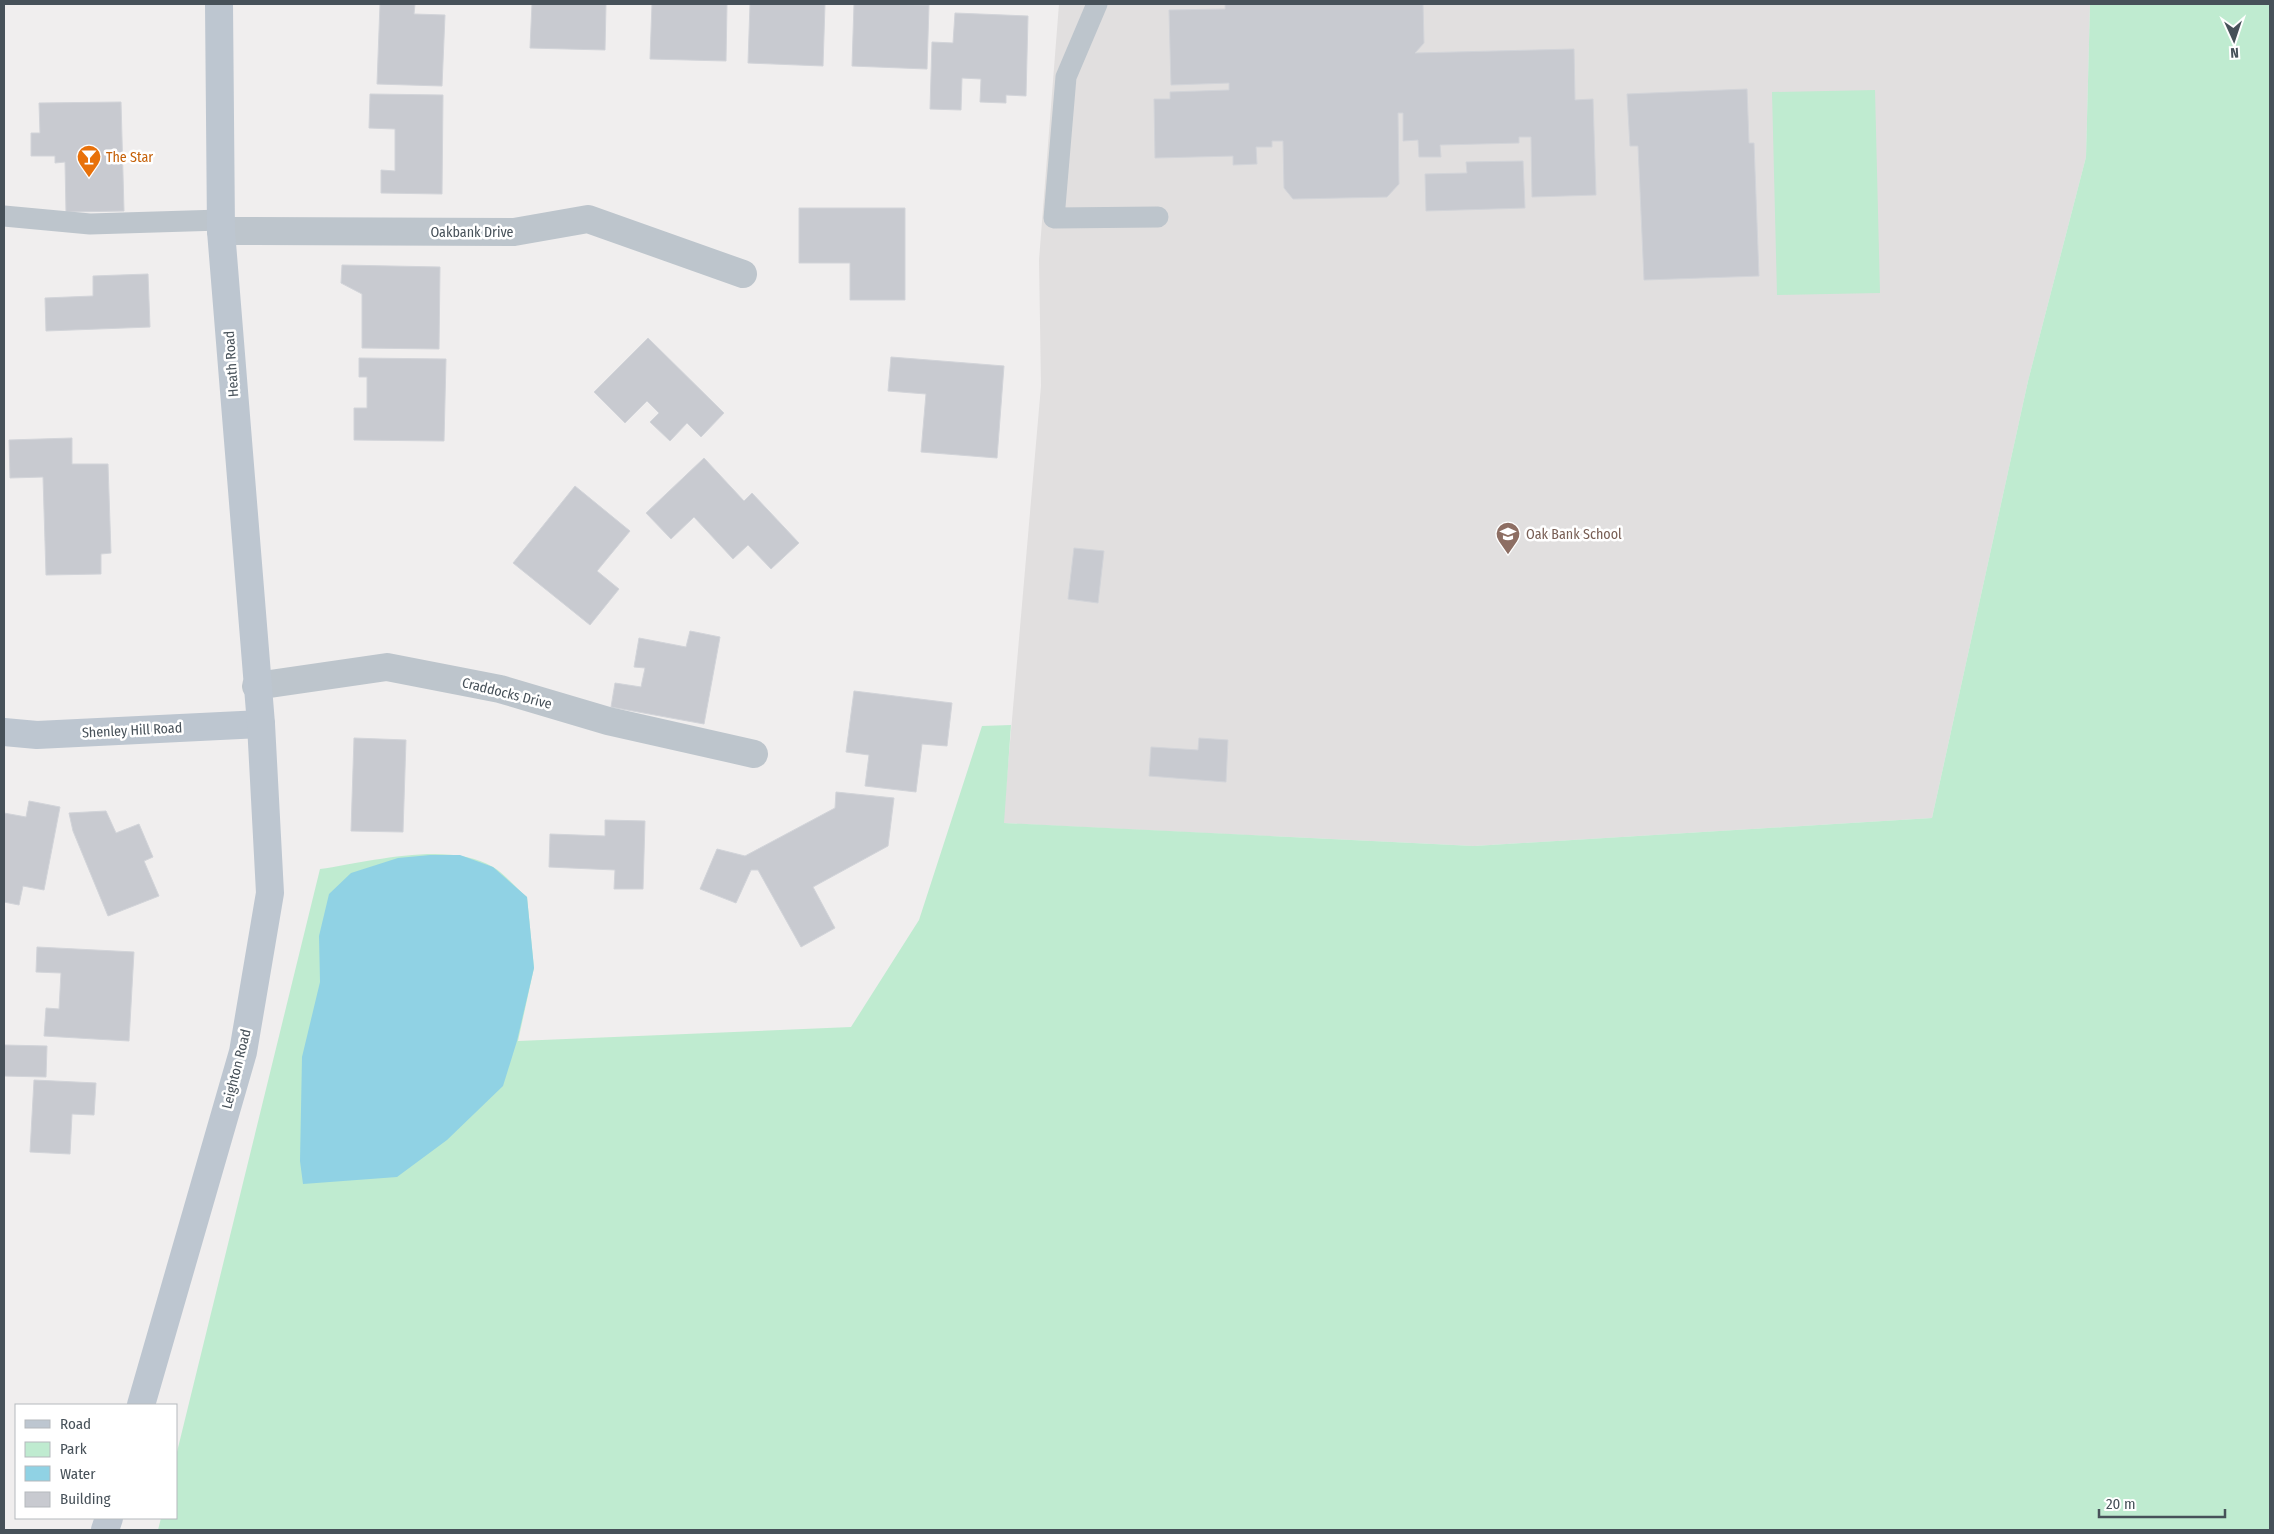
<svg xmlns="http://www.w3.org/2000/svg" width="2274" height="1534" viewBox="0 0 2274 1534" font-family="'Fira Sans Condensed',sans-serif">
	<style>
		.education { fill: #e1dfdf }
		.green { fill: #bfebd0 }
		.water { fill: #90d2e4 }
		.building { fill: #c8cad0; stroke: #d2d4d9 }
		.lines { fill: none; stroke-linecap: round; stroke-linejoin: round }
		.lane { stroke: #bdc5cc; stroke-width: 21 }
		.street { stroke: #bdc5cc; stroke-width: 28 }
		.secondary { stroke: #bdc6d0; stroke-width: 28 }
		.labels { text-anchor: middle; stroke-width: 5; stroke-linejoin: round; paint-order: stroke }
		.food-label { font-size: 14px; fill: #c56008; stroke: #fff; text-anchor: start }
		.street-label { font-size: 14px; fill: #475159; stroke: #fff }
		.education-label { font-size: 14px; fill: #785e54; stroke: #fff; text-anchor: start }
	</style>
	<rect width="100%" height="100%" fill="#f0eeee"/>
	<polygon class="education" points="1059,4 2090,4 2086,157 2028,381 1932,818 1474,846 1003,823 1041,386 1039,260"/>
	<g class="green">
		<path d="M2090 4H2270V1530H158L161 1518H176V1456L320 869C369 862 449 840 493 867 505 874 516 888 527 897L534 968 518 1041 851 1027 919 920 982 726 1011 725 1004 823 1474 846 1932 818 2028 381 2086 157Z"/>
		<polygon points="1875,90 1880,293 1777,295 1772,92"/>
	</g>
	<polygon class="water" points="430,855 460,855 493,867 527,897 534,968 517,1041 503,1086 447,1140 397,1177 303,1184 300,1161 302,1057 320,982 319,936 329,894 351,873 398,858"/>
	<g class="building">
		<polygon points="380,4 415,4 414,14 445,15 442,86 377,84"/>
		<polygon points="532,4 606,4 605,50 530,48"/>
		<polygon points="652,4 727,4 726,61 650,59"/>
		<polygon points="750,4 825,4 823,66 748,63"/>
		<polygon points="854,4 929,5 927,69 852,66"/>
		<polygon points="1225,4 1423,4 1424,43 1415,53 1574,49 1575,100 1593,99 1596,195 1532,197 1531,137 1519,137 1519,143 1440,145 1441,157 1419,157 1418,140 1403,141 1403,113 1398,113 1399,184 1387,197 1293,199 1284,188 1283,141 1272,141 1272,147 1256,147 1257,164 1233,165 1233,156 1155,158 1154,99 1170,99 1170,92 1229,90 1229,83 1171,85 1169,10 1225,9"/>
		<polygon points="955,13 1028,16 1026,96 1006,95 1006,103 980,102 981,79 962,78 961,110 930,109 932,42 953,43"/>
		<polygon points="1747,89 1749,143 1754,143 1759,276 1644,280 1638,146 1630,146 1627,94"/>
		<polygon points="370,94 443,95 442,194 381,193 381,170 395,171 395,129 369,128"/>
		<polygon points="121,102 124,211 66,212 65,162 55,163 55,156 31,156 31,133 40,133 39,103"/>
		<polygon points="1523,161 1525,208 1426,211 1425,174 1467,173 1466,162"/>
		<polygon points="799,208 905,208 905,300 850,300 850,263 799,263"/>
		<polygon points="342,265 440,267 439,349 362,348 362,294 341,283"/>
		<polygon points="148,274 150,327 46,331 45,298 93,296 93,276"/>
		<polygon points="648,338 724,413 701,437 687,423 670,441 650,422 659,413 647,401 625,423 594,392"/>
		<polygon points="891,357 1004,366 997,458 921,452 926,394 888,391"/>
		<polygon points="359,358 446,359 444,441 354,440 354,408 367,408 367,377 359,377"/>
		<polygon points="72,438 72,464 108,464 111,553 101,554 101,574 46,575 43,477 10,478 9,440"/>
		<polygon points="704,458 744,501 752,493 799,543 771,569 748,545 733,559 694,517 671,539 646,513"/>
		<polygon points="575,486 630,531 597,571 619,589 590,625 513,563"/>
		<polygon points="1074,548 1104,551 1098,603 1068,599"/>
		<polygon points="690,631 720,637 704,724 611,707 615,683 641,687 645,668 634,667 639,638 686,647"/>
		<polygon points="854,691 952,703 947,746 922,744 916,792 865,786 869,755 846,752"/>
		<polygon points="354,738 406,740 403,832 351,831"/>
		<polygon points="1199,738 1228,740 1226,782 1149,776 1151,747 1198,750"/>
		<polygon points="836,792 894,798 888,846 813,887 835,928 801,947 758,870 751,870 736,903 700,889 717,849 745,856 835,808"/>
		<polygon points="29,801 60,807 44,890 23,886 19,905 4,902 4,813 26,817"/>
		<polygon points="106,811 116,833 139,824 153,857 144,861 159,896 108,916 73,831 69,813"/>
		<polygon points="605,820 645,821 643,889 614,889 615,870 549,867 550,834 605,836"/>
		<polygon points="37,947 134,952 129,1041 44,1036 46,1008 59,1009 61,973 36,972"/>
		<polygon points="4,1045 47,1046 46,1077 4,1076"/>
		<polygon points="34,1080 96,1083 94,1115 72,1114 70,1154 30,1152"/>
	</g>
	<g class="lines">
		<g class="lane">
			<polyline points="1097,4 1066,77 1054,218 1158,217"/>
			<polyline points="4,216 90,224 221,220"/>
		</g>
		<g class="street">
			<polyline points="221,231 514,232 588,219 743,274"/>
			<polyline points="256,686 387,667 500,689 608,721 754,754"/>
		</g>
		<g class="secondary">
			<polyline points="4,732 37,735 261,724"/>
			<polyline points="141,1405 243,1052 270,893 261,724 221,231 219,4"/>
			<polyline points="105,1530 109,1518"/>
		</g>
	</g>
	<defs>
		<symbol id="bar-pin" viewBox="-11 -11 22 30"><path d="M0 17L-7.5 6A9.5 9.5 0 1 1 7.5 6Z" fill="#e8710a" stroke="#fff"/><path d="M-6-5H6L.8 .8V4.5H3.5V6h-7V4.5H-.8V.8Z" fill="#fff"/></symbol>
		<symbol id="school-pin" viewBox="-11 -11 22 30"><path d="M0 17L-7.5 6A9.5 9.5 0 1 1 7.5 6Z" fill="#8d6e63" stroke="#fff"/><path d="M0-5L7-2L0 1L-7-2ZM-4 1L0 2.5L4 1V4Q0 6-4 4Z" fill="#fff"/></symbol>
	</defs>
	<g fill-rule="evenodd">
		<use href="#bar-pin" x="75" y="143" width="28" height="38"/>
		<use href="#school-pin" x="1494" y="520" width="28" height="38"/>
	</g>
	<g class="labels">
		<g class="food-label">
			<text x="106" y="162">The Star</text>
		</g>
		<g class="street-label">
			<text x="472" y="237">Oakbank Drive</text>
			<text transform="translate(231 364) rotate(-94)" y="5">Heath Road</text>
			<text transform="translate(507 693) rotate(14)" y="5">Craddocks Drive</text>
			<text transform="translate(132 730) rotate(-3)" y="5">Shenley Hill Road</text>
			<text transform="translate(236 1069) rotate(-76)" y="5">Leighton Road</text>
		</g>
		<g class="education-label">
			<text x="1526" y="539">Oak Bank School</text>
		</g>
	</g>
	<rect width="2274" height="1534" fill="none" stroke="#475159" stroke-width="10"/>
	<rect x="15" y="1404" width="162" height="115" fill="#ffffff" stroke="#b5b9bd"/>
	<rect x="25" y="1420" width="25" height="8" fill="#bdc6d0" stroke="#b5b9bd"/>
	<text x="60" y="1429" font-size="15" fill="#475159">Road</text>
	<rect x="25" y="1442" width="25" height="15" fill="#bfebd0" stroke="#b5b9bd"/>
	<text x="60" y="1454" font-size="15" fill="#475159">Park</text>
	<rect x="25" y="1466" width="25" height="15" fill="#90d2e4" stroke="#b5b9bd"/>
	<text x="60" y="1479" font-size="15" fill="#475159">Water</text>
	<rect x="25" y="1492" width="25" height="15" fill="#c8cad0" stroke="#b5b9bd"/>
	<text x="60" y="1504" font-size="15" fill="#475159">Building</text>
	<g transform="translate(2234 40) rotate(177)" stroke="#ffffff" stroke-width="4" paint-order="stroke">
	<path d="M0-4L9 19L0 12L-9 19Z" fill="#475159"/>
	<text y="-8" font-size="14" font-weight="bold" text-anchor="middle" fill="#475159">N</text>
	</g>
	<path d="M2099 1509v8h126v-8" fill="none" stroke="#475159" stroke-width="2.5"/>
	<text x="2106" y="1509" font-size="15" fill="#475159" stroke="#ffffff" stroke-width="4" paint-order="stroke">20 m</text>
</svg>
